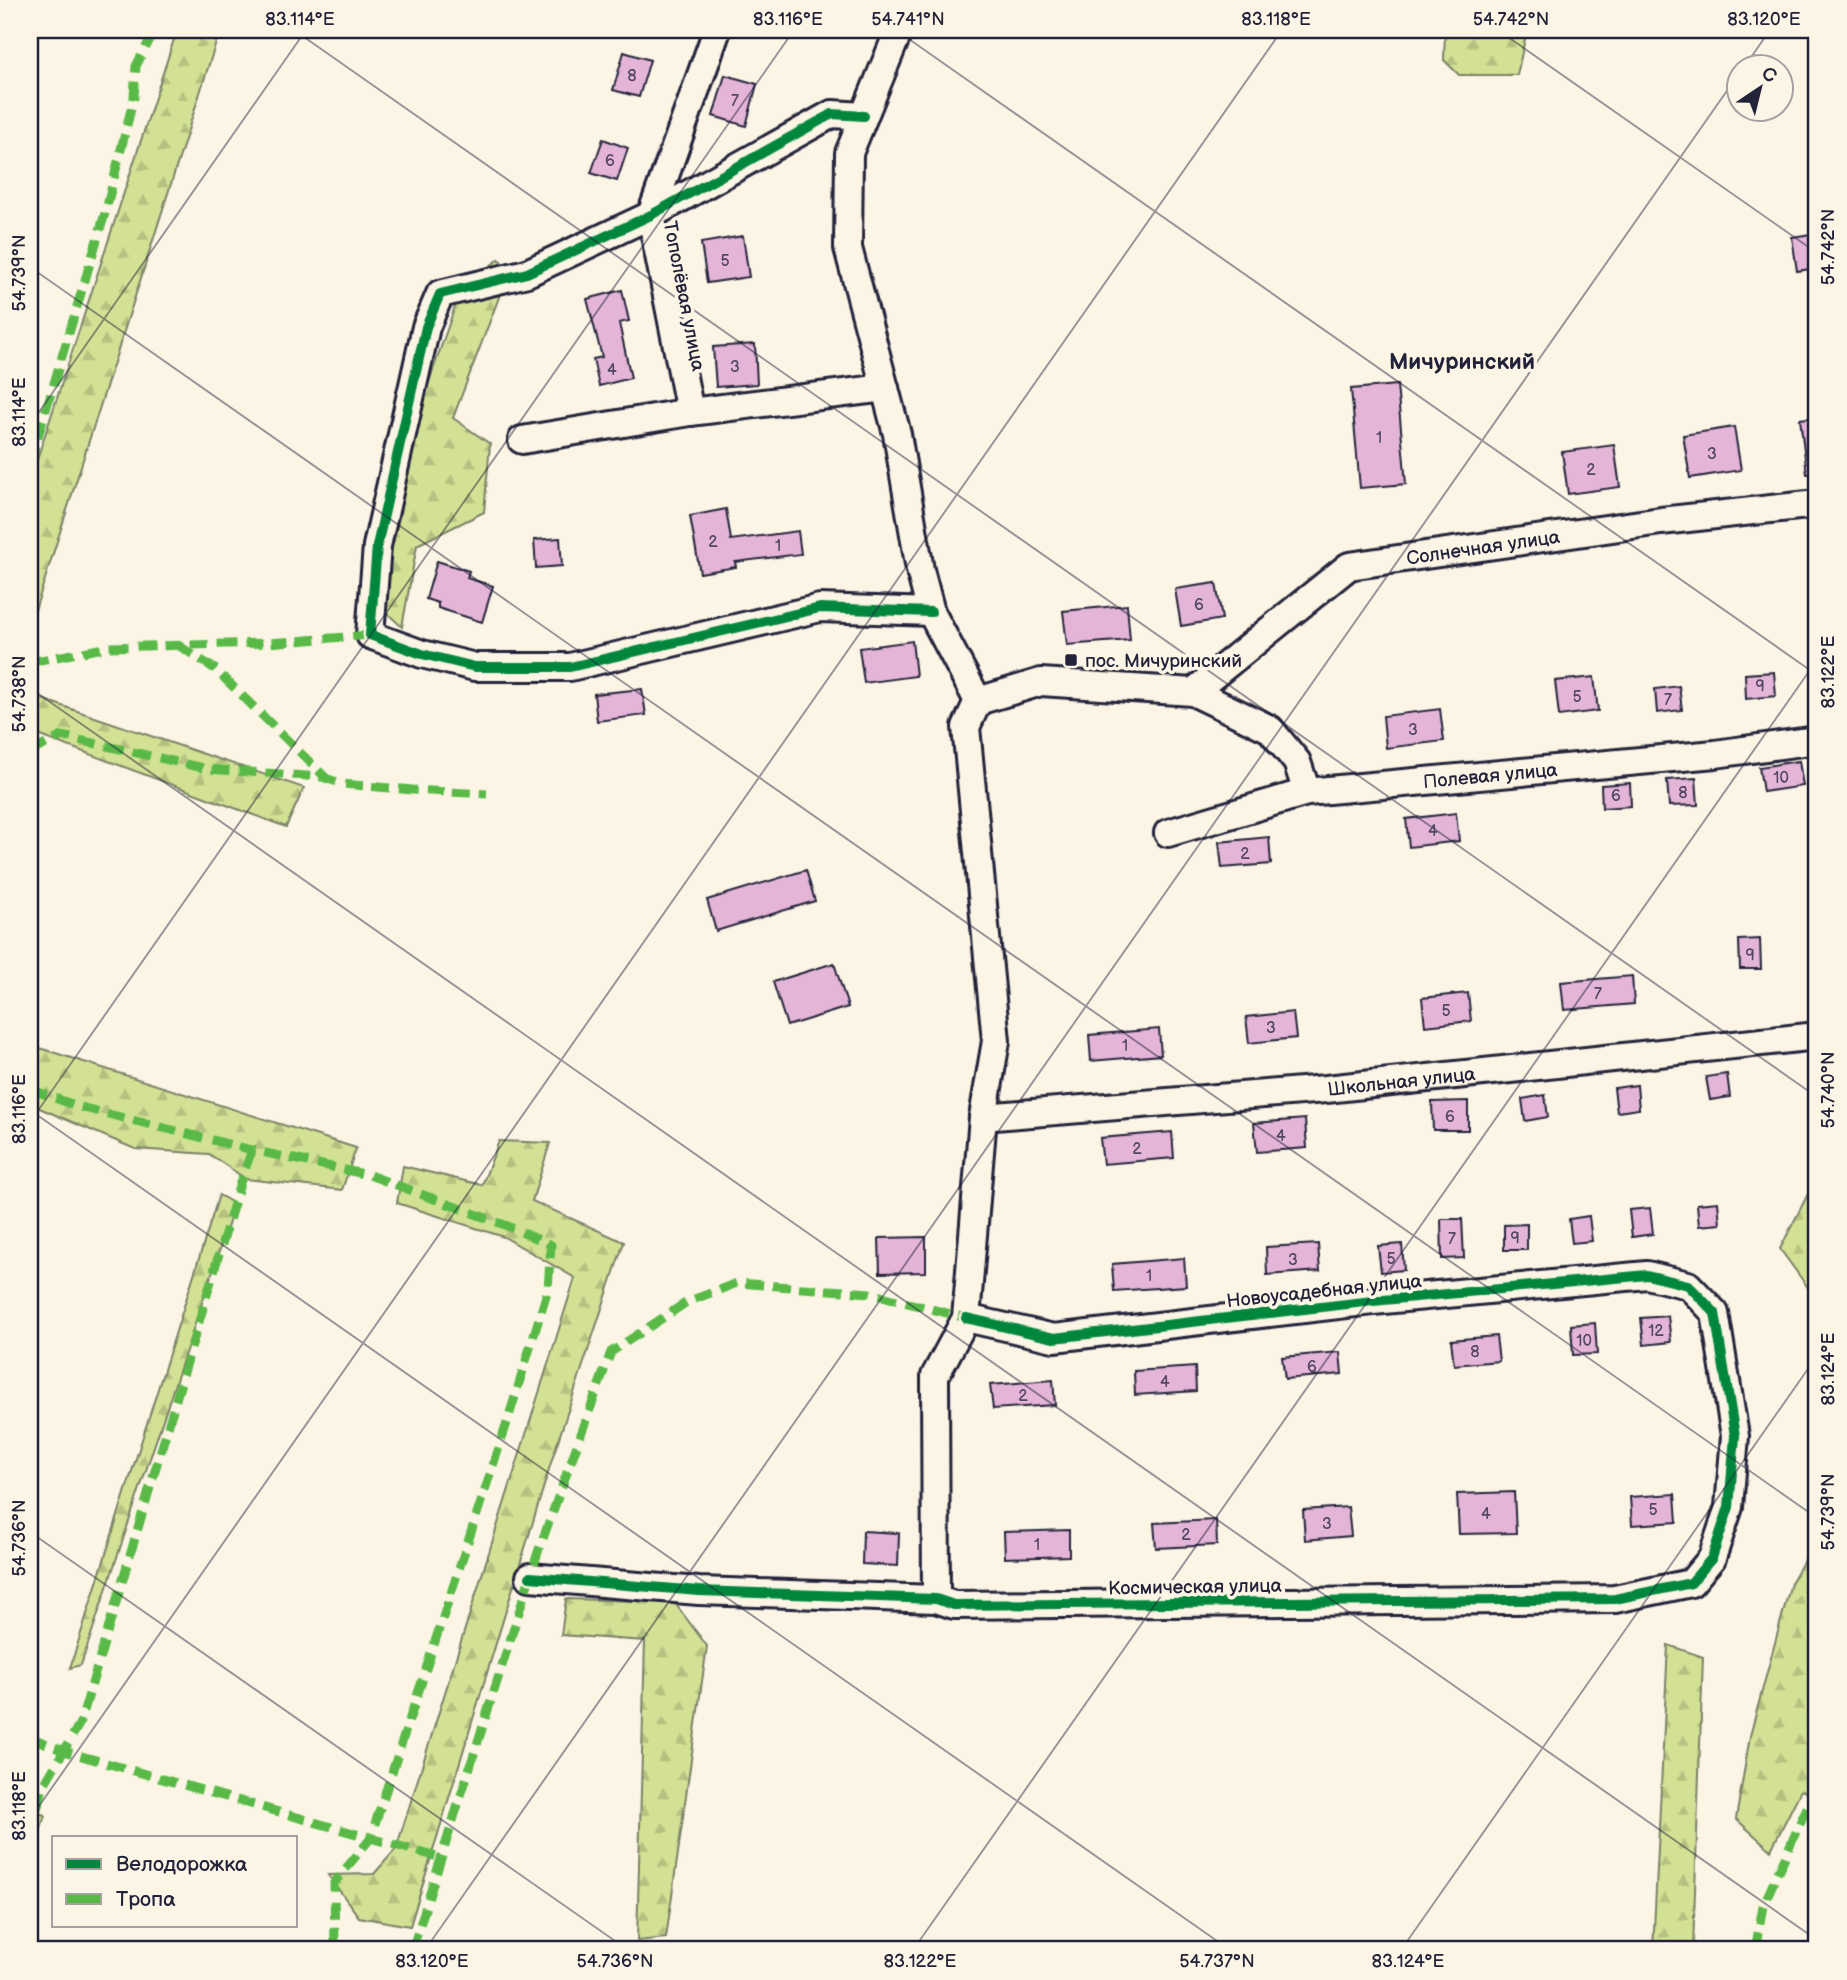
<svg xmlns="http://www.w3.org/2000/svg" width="1847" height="1980" viewBox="0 0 1847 1980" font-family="'Balsamiq Sans',sans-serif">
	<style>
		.forest { fill: url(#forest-firs); stroke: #7a8268; stroke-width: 2 }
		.building { fill: #e4b5d7; stroke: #22223b; stroke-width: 2 }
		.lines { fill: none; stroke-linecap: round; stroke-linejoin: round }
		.minor-casing { stroke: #22223b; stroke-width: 32 }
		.minor { stroke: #fcf5e5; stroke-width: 26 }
		.quiet { stroke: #58b947; stroke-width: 9; stroke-dasharray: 18 9; stroke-linecap: butt }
		.cycleway-casing { stroke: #fcf5e5; stroke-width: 15 }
		.cycleway { stroke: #00873e; stroke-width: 10 }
		.ticks { fill: none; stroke: #22223b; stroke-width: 2; stroke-opacity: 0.45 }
		.poi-dot { fill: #22223b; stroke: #fcf5e5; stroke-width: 2.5 }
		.labels { text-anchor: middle; stroke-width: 7; stroke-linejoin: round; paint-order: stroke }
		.number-label { font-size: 16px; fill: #524762 }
		.street-label { font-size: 19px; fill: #22223b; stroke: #fcf5e5 }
		.poi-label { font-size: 19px; fill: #22223b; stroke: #fcf5e5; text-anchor: start }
		.quarter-label { font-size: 23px; font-weight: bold; fill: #22223b; stroke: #fcf5e5 }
		.neatline { fill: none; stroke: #22223b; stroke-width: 2.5 }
		.ticks-label { font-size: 18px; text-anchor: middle; fill: #22223b }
	</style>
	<defs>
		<pattern id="forest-firs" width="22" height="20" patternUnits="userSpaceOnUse" patternTransform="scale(1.75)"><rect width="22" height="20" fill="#d3e194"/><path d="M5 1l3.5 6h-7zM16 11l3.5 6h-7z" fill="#b5c180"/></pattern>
	</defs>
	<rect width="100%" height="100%" fill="#fcf5e5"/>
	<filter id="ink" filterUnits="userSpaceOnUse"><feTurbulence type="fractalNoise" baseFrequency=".0143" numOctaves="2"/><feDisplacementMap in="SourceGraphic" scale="14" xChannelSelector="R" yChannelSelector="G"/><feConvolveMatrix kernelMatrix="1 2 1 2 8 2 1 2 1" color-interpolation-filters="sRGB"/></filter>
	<g filter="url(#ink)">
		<g class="forest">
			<polygon points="177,30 220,30 30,626 30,481"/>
			<polygon points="1445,30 1527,30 1517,75 1459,75 1444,60"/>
			<polygon points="499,259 509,271 453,418 490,444 484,512 417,545 402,627 371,598 361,579 461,289"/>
			<polygon points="30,695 304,788 286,827 30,732"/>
			<polygon points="30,1045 356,1148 342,1190 246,1179 209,1154 135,1149 30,1104"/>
			<polygon points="499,1141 550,1143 532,1201 624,1242 553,1456 410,1926 359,1917 328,1875 374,1874 396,1849 575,1278 504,1237 397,1203 403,1166 482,1185"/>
			<polygon points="1817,1152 1817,1300 1780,1249 1812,1186"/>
			<polygon points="219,1195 235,1204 81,1665 70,1668"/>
			<polygon points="1815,1541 1817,1542 1817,1797 1801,1790 1771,1850 1736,1819 1750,1736 1791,1583"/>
			<polygon points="566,1599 674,1602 707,1646 666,1938 637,1941 645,1641 561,1635"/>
			<polygon points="1668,1645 1703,1657 1693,1950 1653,1950"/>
			<polygon points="30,1811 45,1815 30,1865"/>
		</g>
		<g class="building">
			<polygon points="624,52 650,60 639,97 613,90"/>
			<polygon points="725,75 757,84 746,126 713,116"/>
			<polygon points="603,139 628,148 617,181 591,173"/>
			<polygon points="1817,233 1817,268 1797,271 1792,237"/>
			<polygon points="743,236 749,277 707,283 701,243"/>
			<polygon points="622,290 629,321 619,323 631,378 599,386 593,359 602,357 587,299"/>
			<polygon points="755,344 757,384 716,387 713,347"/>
			<polygon points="1397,385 1406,484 1360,488 1351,389"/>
			<polygon points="1817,417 1817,473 1807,474 1800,419"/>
			<polygon points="1734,427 1741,470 1690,478 1683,435"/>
			<polygon points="1614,445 1620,487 1568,494 1562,452"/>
			<polygon points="726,509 731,540 798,531 801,554 735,562 736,567 700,573 690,516"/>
			<polygon points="560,538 562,566 536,568 534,540"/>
			<polygon points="437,561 469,571 467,578 493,586 482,622 438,608 438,603 426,599"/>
			<polygon points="1216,583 1222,619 1181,626 1175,589"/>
			<polygon points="1127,605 1130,640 1067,645 1063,611"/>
			<polygon points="912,641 916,676 864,683 859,648"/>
			<polygon points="1774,672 1776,696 1746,699 1745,674"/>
			<polygon points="1594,677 1598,711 1559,716 1555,681"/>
			<polygon points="1679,686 1682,710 1657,713 1655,689"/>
			<polygon points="642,689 646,715 597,721 594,694"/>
			<polygon points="1440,709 1444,741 1386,748 1383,716"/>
			<polygon points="1799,761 1803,786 1763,792 1759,767"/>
			<polygon points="1696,778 1698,805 1669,806 1667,780"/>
			<polygon points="1630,783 1631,806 1602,808 1601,785"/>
			<polygon points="1456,813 1459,841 1409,847 1406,819"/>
			<polygon points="1269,837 1271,864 1222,868 1219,842"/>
			<polygon points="806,870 815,901 716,931 707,900"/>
			<polygon points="1760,939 1761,969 1740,969 1739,940"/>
			<polygon points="834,963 848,1007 787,1026 773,982"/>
			<polygon points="1632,976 1634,1004 1564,1010 1561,982"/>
			<polygon points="1468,993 1471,1021 1425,1026 1422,998"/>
			<polygon points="1293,1012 1296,1038 1249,1043 1246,1017"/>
			<polygon points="1159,1029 1161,1055 1091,1061 1089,1035"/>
			<polygon points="1727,1074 1730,1097 1710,1100 1706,1077"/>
			<polygon points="1637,1085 1639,1109 1617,1112 1614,1088"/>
			<polygon points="1545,1095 1548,1117 1525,1121 1522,1099"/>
			<polygon points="1468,1101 1468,1130 1433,1130 1432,1102"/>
			<polygon points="1305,1119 1307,1148 1257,1152 1254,1123"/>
			<polygon points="1172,1132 1174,1158 1103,1164 1100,1138"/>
			<polygon points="1718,1202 1720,1224 1699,1226 1697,1204"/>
			<polygon points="1650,1208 1653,1234 1632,1237 1629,1210"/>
			<polygon points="1589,1216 1592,1241 1572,1243 1569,1219"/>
			<polygon points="1441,1219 1462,1219 1464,1258 1442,1259"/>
			<polygon points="1527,1224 1527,1250 1504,1250 1504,1225"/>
			<polygon points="926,1237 926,1272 880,1273 879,1238"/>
			<polygon points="1318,1244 1320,1271 1267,1275 1266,1247"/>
			<polygon points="1402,1244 1404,1270 1381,1272 1378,1246"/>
			<polygon points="1184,1258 1186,1286 1114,1291 1112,1264"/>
			<polygon points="1668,1316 1671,1342 1644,1345 1641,1318"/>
			<polygon points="1595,1323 1597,1354 1573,1355 1571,1325"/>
			<polygon points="1496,1336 1499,1361 1454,1365 1451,1340"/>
			<polygon points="1340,1352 1342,1374 1285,1379 1282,1357"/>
			<polygon points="1195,1367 1196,1391 1135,1395 1134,1371"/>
			<polygon points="1053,1380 1055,1405 993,1409 990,1385"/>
			<polygon points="1514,1492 1516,1533 1459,1534 1457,1494"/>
			<polygon points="1675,1494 1677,1522 1632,1525 1630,1497"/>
			<polygon points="1348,1507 1351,1536 1305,1540 1303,1510"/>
			<polygon points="1216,1520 1217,1545 1156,1548 1154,1523"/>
			<polygon points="1069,1530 1069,1556 1005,1558 1004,1532"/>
			<polygon points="863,1531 899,1533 898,1566 862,1564"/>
		</g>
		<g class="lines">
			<defs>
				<g id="minor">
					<polyline points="899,30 849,153 848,248 897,434 920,570 931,612 978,701"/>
					<polyline points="864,116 832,114 651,215 527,273 440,294 426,327 377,546 370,635 422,654 475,667 570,667 820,608 931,612"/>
					<polyline points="690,412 651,215 717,30"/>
					<polyline points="522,440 690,412 885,388"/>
					<path id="s1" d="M1193 692 1349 566 1661 521 1817 504"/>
					<polyline points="978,701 1041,682 1193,692 1270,729 1297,762 1307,792"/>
					<path id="s2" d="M1168 833 1307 792 1715 754 1817 740"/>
					<path id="s3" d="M983 1117 1326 1089 1817 1036"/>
					<polyline points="530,1577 699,1591 936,1599 954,1605 1615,1599 1691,1583 1712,1558 1729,1507 1735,1436 1715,1313 1688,1285 1647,1275 1373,1301 1054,1338 966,1318"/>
					<polyline points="936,1599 935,1376 966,1318 983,1117 996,1041 966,727 978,701"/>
				</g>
			</defs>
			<use href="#minor" class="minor-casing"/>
			<use href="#minor" class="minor"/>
			<g class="quiet">
				<polyline points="30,463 106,210 134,97 136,66 155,30"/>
				<polyline points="178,645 215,669 326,778"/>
				<polyline points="30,662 109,647 269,643 370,635"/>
				<polyline points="30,752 62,736 208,769 322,777 343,784 413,790 487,794"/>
				<polyline points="30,1089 80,1107 252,1150 369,1175 505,1225 551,1245 548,1289 506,1426 370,1839 334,1883 335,1950"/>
				<polyline points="30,1737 64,1751 441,1858"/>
				<polyline points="30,1834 44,1785 81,1721 240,1183 252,1150"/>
				<polyline points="412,1950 538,1552 611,1352 687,1302 737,1283 870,1293 966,1318"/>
				<polyline points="1755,1950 1763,1906 1817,1785"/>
			</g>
			<defs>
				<g id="cycleway">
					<polyline points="864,116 832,114 651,215 527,273 440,294 426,327 377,546 370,635 422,654 475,667 570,667 820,608 931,612"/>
					<polyline points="530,1577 699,1591 936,1599 954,1605 1615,1599 1691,1583 1712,1558 1729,1507 1735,1436 1715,1313 1688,1285 1647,1275 1373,1301 1054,1338 966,1318"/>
				</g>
			</defs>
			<use href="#cycleway" class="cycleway-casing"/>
			<use href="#cycleway" class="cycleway"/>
		</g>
	</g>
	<path class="ticks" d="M294 30 1817 1097M896 30 1817 675M1498 30 1817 253M1745 66 1770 30M30 267 1817 1518M30 425 306 30M30 688 1817 1940M30 1110 1230 1950M30 1122 794 30M30 1532 628 1950M30 1819 1282 30M425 1950 1738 75M913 1950 1817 660M1401 1950 1817 1356"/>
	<rect class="poi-dot" x="1064" y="653" width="14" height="14" rx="3.5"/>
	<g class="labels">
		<g class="number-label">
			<text x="632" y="81">8</text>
			<text x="735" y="106">7</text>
			<text x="610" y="166">6</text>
			<text x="725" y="266">5</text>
			<text x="735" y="372">3</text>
			<text x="612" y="375">4</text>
			<text x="1379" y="443">1</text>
			<text x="1712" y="459">3</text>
			<text x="1591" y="475">2</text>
			<text x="713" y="547">2</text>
			<text x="778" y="551">1</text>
			<text x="1199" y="610">6</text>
			<text x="1760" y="691">9</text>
			<text x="1577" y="702">5</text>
			<text x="1668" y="705">7</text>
			<text x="1413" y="735">3</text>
			<text x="1781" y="783">10</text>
			<text x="1683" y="798">8</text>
			<text x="1616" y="801">6</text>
			<text x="1433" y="836">4</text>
			<text x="1245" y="859">2</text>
			<text x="1750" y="960">9</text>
			<text x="1598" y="999">7</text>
			<text x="1446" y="1016">5</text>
			<text x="1271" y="1033">3</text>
			<text x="1125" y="1051">1</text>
			<text x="1450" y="1122">6</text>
			<text x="1281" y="1141">4</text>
			<text x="1137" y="1154">2</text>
			<text x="1515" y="1243">9</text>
			<text x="1452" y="1244">7</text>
			<text x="1391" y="1264">5</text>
			<text x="1293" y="1265">3</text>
			<text x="1149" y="1281">1</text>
			<text x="1656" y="1336">12</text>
			<text x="1584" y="1346">10</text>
			<text x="1475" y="1357">8</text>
			<text x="1312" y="1372">6</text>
			<text x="1165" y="1387">4</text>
			<text x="1023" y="1401">2</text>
			<text x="1653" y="1515">5</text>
			<text x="1486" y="1519">4</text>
			<text x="1327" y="1529">3</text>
			<text x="1186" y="1540">2</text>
			<text x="1037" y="1550">1</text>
		</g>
		<g class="street-label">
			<text transform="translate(685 296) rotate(79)" y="7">Тополёвая улица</text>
			<text dy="7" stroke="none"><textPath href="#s1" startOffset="336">Солнечная улица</textPath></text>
			<text dy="7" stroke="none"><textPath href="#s2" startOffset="329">Полевая улица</textPath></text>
			<text dy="7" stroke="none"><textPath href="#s3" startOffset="420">Школьная улица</textPath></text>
			<text transform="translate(1324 1290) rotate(-6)" y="7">Новоусадебная улица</text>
			<text transform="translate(1195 1586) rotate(-1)" y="7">Космическая улица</text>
		</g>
		<g class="poi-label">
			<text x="1085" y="667">пос. Мичуринский</text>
		</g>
		<g class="quarter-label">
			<text x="1462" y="369">Мичуринский</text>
		</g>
	</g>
	<rect width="1847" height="1980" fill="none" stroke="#fcf5e5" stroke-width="77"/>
	<rect x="52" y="1836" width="245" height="91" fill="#fcf5e5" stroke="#a5a1a1" stroke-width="2"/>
	<rect x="66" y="1859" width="35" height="10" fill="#00873e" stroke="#a5a1a1" stroke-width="2"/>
	<text x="116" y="1871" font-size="21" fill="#22223b">Велодорожка</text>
	<rect x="66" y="1894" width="35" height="10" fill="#58b947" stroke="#a5a1a1" stroke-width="2"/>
	<text x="116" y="1906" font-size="21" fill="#22223b">Тропа</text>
	<g transform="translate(1760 88) rotate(35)"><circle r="33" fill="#fcf5e5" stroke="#a5a1a1" stroke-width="2"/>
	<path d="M0-5L12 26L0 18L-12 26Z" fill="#22223b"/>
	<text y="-10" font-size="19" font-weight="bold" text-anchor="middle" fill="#22223b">С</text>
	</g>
	<rect x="38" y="38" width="1770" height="1903" class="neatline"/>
	<g class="ticks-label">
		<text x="300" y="25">83.114°E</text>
		<text x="788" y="25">83.116°E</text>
		<text x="908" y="25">54.741°N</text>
		<text x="1276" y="25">83.118°E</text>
		<text x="1511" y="25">54.742°N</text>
		<text x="1764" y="25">83.120°E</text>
		<text transform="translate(1828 247) rotate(-90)" y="6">54.742°N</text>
		<text transform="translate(19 273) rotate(-90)" y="6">54.739°N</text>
		<text transform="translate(19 412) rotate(-90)" y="6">83.114°E</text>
		<text transform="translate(1828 672) rotate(-90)" y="6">83.122°E</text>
		<text transform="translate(19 694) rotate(-90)" y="6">54.738°N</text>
		<text transform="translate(1828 1090) rotate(-90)" y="6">54.740°N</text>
		<text transform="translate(19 1109) rotate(-90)" y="6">83.116°E</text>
		<text transform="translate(1828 1369) rotate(-90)" y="6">83.124°E</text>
		<text transform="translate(1828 1512) rotate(-90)" y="6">54.739°N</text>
		<text transform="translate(19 1538) rotate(-90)" y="6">54.736°N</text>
		<text transform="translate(19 1806) rotate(-90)" y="6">83.118°E</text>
		<text x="432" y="1967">83.120°E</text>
		<text x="615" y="1967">54.736°N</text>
		<text x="920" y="1967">83.122°E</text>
		<text x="1217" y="1967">54.737°N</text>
		<text x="1408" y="1967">83.124°E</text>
	</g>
</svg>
